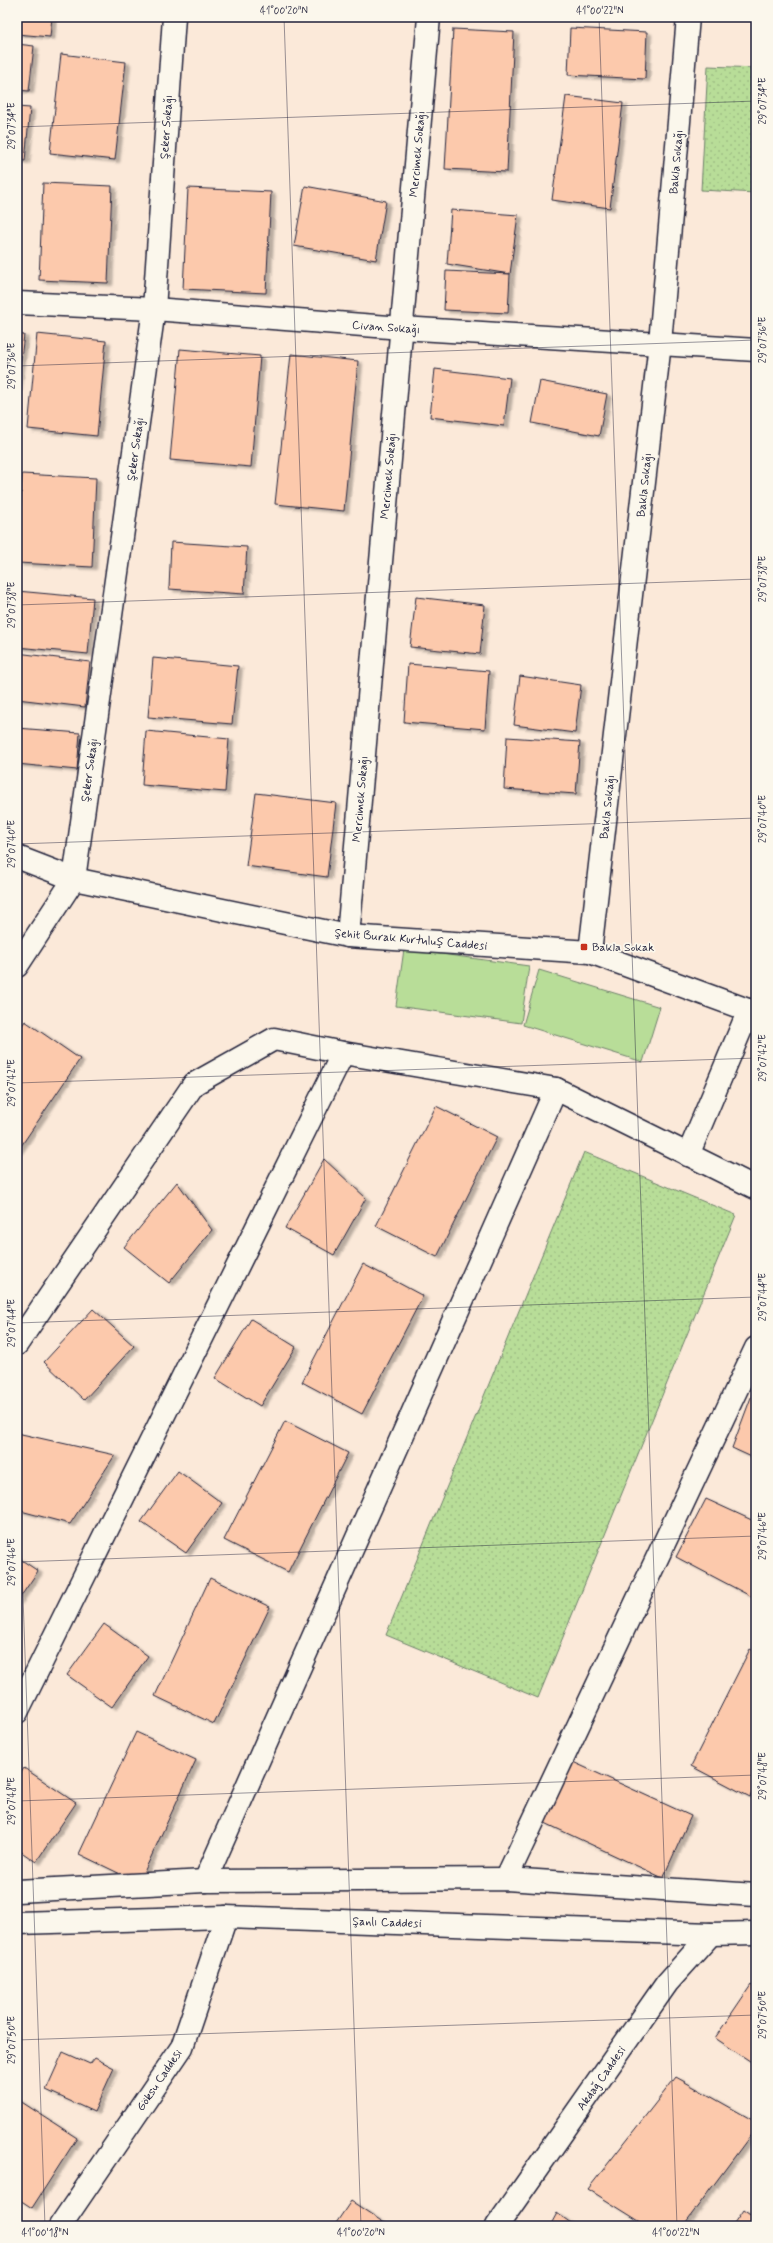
<svg xmlns="http://www.w3.org/2000/svg" width="773" height="2243" viewBox="0 0 773 2243" font-family="Mynerve,sans-serif">
	<style>
		.grass { fill: url(#grass-dots); stroke: #6d806a }
		.garden { fill: #b8dd98; stroke: #6d806a }
		.building { fill: #fcc9ac; stroke: #22223b; filter: url(#shadow) }
		.lines { fill: none; stroke-linecap: round; stroke-linejoin: round }
		.minor-casing { stroke: #22223b; stroke-width: 25 }
		.minor { stroke: #fbf7ec; stroke-width: 22 }
		.ticks { fill: none; stroke: #22223b; stroke-width: 1; stroke-opacity: 0.45 }
		.poi-dot { fill: #c8321e; stroke: #fbf7ec; stroke-width: 1.5 }
		.labels { text-anchor: middle; stroke-width: 3.5; stroke-linejoin: round; paint-order: stroke }
		.street-label { font-size: 12px; fill: #22223b; stroke: #fbf7ec }
		.poi-label { font-size: 12px; fill: #22223b; stroke: #fbf7ec; text-anchor: start }
		.neatline { fill: none; stroke: #22223b; stroke-width: 1.5 }
		.ticks-label { font-size: 10px; text-anchor: middle; fill: #22223b }
	</style>
	<defs>
		<pattern id="grass-dots" width="8" height="8" patternUnits="userSpaceOnUse"><rect width="8" height="8" fill="#b8dd98"/><path d="M2 2h.1M6 6h.1" fill="none" stroke="#9ebd84" stroke-width="1.8" stroke-linecap="round"/></pattern>
		<filter id="shadow"><feDropShadow dx="4.5" dy="2.5" stdDeviation="1" flood-color="#0004"/></filter>
	</defs>
	<rect width="100%" height="100%" fill="#fbe9d9"/>
	<filter id="ink" filterUnits="userSpaceOnUse"><feTurbulence type="fractalNoise" baseFrequency=".025" numOctaves="2"/><feDisplacementMap in="SourceGraphic" scale="8" xChannelSelector="R" yChannelSelector="G"/><feConvolveMatrix kernelMatrix="1 2 1 2 8 2 1 2 1" color-interpolation-filters="sRGB"/></filter>
	<g filter="url(#ink)">
		<g class="grass">
			<polygon points="708,66 756,68 756,193 701,190"/>
			<polygon points="584,1152 736,1215 538,1698 386,1635"/>
		</g>
		<g class="garden">
			<polygon points="404,949 529,966 521,1023 396,1006"/>
			<polygon points="539,970 660,1007 643,1062 523,1025"/>
		</g>
		<g class="building">
			<polygon points="17,17 52,17 50,37 17,34"/>
			<polygon points="570,28 647,32 645,79 568,75"/>
			<polygon points="453,29 514,32 507,172 445,169"/>
			<polygon points="17,44 34,46 29,91 17,90"/>
			<polygon points="61,54 126,62 115,160 50,153"/>
			<polygon points="566,96 623,103 610,208 552,200"/>
			<polygon points="17,107 30,108 25,161 17,160"/>
			<polygon points="43,183 112,186 108,283 39,280"/>
			<polygon points="305,186 386,201 376,260 294,246"/>
			<polygon points="188,188 271,192 266,293 183,289"/>
			<polygon points="451,210 518,215 510,274 447,264"/>
			<polygon points="446,271 510,274 508,313 444,310"/>
			<polygon points="17,334 24,335 17,389"/>
			<polygon points="37,334 106,341 97,436 28,429"/>
			<polygon points="180,349 260,356 251,467 170,460"/>
			<polygon points="291,354 358,361 344,511 275,504"/>
			<polygon points="435,369 510,378 504,426 430,417"/>
			<polygon points="540,381 607,394 599,436 532,423"/>
			<polygon points="22,474 96,478 92,567 18,563"/>
			<polygon points="171,542 247,547 244,594 169,589"/>
			<polygon points="17,591 93,598 88,654 17,647"/>
			<polygon points="416,597 485,605 480,654 410,647"/>
			<polygon points="17,653 90,662 85,707 17,699"/>
			<polygon points="153,658 238,666 232,724 148,717"/>
			<polygon points="408,664 489,671 485,729 404,722"/>
			<polygon points="520,676 581,685 575,733 514,725"/>
			<polygon points="17,728 80,733 77,770 17,764"/>
			<polygon points="146,731 229,739 225,792 142,785"/>
			<polygon points="507,737 580,742 576,794 504,789"/>
			<polygon points="256,793 336,803 327,877 246,866"/>
			<polygon points="25,1021 80,1059 17,1152 17,1033"/>
			<polygon points="436,1106 497,1137 437,1257 376,1226"/>
			<polygon points="324,1159 366,1198 334,1255 285,1228"/>
			<polygon points="177,1182 212,1230 169,1283 124,1247"/>
			<polygon points="363,1264 423,1296 362,1414 302,1382"/>
			<polygon points="93,1309 134,1346 84,1400 44,1362"/>
			<polygon points="251,1319 296,1347 260,1406 215,1378"/>
			<polygon points="756,1384 756,1459 732,1448"/>
			<polygon points="285,1421 348,1453 288,1572 224,1540"/>
			<polygon points="17,1433 115,1455 70,1524 17,1510"/>
			<polygon points="178,1471 222,1503 186,1553 141,1522"/>
			<polygon points="706,1499 756,1522 756,1599 676,1557"/>
			<polygon points="17,1557 38,1571 17,1602"/>
			<polygon points="210,1578 270,1607 214,1724 155,1696"/>
			<polygon points="104,1624 148,1656 112,1707 67,1675"/>
			<polygon points="750,1649 756,1652 756,1784 750,1797 691,1766"/>
			<polygon points="136,1732 196,1760 139,1883 79,1854"/>
			<polygon points="573,1762 691,1816 663,1878 545,1823"/>
			<polygon points="24,1768 76,1803 36,1862 17,1849 17,1779"/>
			<polygon points="751,1985 756,1989 756,2065 715,2038"/>
			<polygon points="63,2052 90,2064 95,2058 114,2068 94,2112 46,2090"/>
			<polygon points="676,2077 756,2122 756,2128 683,2226 647,2226 588,2189"/>
			<polygon points="17,2099 77,2138 32,2208 17,2198"/>
			<polygon points="351,2201 389,2226 334,2226"/>
			<polygon points="743,2210 756,2219 756,2226 732,2226"/>
			<polygon points="557,2213 575,2226 550,2226"/>
		</g>
		<g class="lines">
			<defs>
				<g id="minor">
					<polyline points="17,303 154,309 402,328 756,350"/>
					<polyline points="17,857 74,879 348,936 590,952 756,1013"/>
					<polyline points="348,936 429,17"/>
					<polyline points="590,952 660,343 688,17"/>
					<polyline points="17,966 74,879 154,309 174,17"/>
					<polyline points="688,1155 749,1010"/>
					<polyline points="17,1344 194,1084 274,1039 343,1053 556,1089 756,1188"/>
					<polyline points="17,1712 343,1053"/>
					<polyline points="506,1879 756,1348"/>
					<polyline points="205,1881 556,1089"/>
					<polyline points="17,1891 205,1881 506,1879 756,1895"/>
					<polyline points="17,1923 226,1917 711,1934 756,1933"/>
					<polyline points="60,2226 182,2047 226,1917"/>
					<polyline points="497,2226 667,1983 711,1934"/>
				</g>
			</defs>
			<use href="#minor" class="minor-casing"/>
			<use href="#minor" class="minor"/>
		</g>
	</g>
	<path class="ticks" d="M284 17 361 2226M599 17 677 2226M17 127 756 101M17 366 756 340M17 605 756 579M17 844 756 818M17 1083 756 1058M17 1323 756 1297M17 1425 45 2226M17 1562 756 1536M17 1801 756 1775M17 2040 756 2015"/>
	<rect class="poi-dot" x="580" y="943" width="8" height="8" rx="2"/>
	<g class="labels">
		<g class="street-label">
			<text transform="translate(166 127) rotate(-86)" y="4">Şeker Sokağı</text>
			<text transform="translate(417 154) rotate(-85)" y="4">Mercimek Sokağı</text>
			<text transform="translate(676 162) rotate(-85)" y="4">Bakla Sokağı</text>
			<text transform="translate(386 327) rotate(4)" y="4">Civan Sokağı</text>
			<text transform="translate(135 449) rotate(-82)" y="4">Şeker Sokağı</text>
			<text transform="translate(388 476) rotate(-85)" y="4">Mercimek Sokağı</text>
			<text transform="translate(644 485) rotate(-84)" y="4">Bakla Sokağı</text>
			<text transform="translate(89 770) rotate(-82)" y="4">Şeker Sokağı</text>
			<text transform="translate(360 799) rotate(-85)" y="4">Mercimek Sokağı</text>
			<text transform="translate(607 807) rotate(-84)" y="4">Bakla Sokağı</text>
			<text transform="translate(411 939) rotate(5)" y="4">Şehit Burak Kurtuluş Caddesi</text>
			<text transform="translate(387 1922) rotate(2)" y="4">Şanlı Caddesi</text>
			<text transform="translate(601 2078) rotate(-55)" y="4">Akdağ Caddesi</text>
			<text transform="translate(159 2080) rotate(-56)" y="4">Göksu Caddesi</text>
		</g>
		<g class="poi-label">
			<text x="592" y="951">Bakla Sokak</text>
		</g>
	</g>
	<rect width="773" height="2243" fill="none" stroke="#fbf7ec" stroke-width="44"/>
	<rect x="22" y="22" width="729" height="2199" class="neatline"/>
	<g class="ticks-label">
		<text x="284" y="14">41°00'20"N</text>
		<text x="600" y="14">41°00'22"N</text>
		<text transform="translate(762 101) rotate(-90)" y="4">29°07'34"E</text>
		<text transform="translate(11 126) rotate(-90)" y="4">29°07'34"E</text>
		<text transform="translate(762 340) rotate(-90)" y="4">29°07'36"E</text>
		<text transform="translate(11 366) rotate(-90)" y="4">29°07'36"E</text>
		<text transform="translate(762 579) rotate(-90)" y="4">29°07'38"E</text>
		<text transform="translate(11 605) rotate(-90)" y="4">29°07'38"E</text>
		<text transform="translate(762 819) rotate(-90)" y="4">29°07'40"E</text>
		<text transform="translate(11 844) rotate(-90)" y="4">29°07'40"E</text>
		<text transform="translate(762 1058) rotate(-90)" y="4">29°07'42"E</text>
		<text transform="translate(11 1083) rotate(-90)" y="4">29°07'42"E</text>
		<text transform="translate(762 1297) rotate(-90)" y="4">29°07'44"E</text>
		<text transform="translate(11 1323) rotate(-90)" y="4">29°07'44"E</text>
		<text transform="translate(762 1536) rotate(-90)" y="4">29°07'46"E</text>
		<text transform="translate(11 1562) rotate(-90)" y="4">29°07'46"E</text>
		<text transform="translate(762 1776) rotate(-90)" y="4">29°07'48"E</text>
		<text transform="translate(11 1801) rotate(-90)" y="4">29°07'48"E</text>
		<text transform="translate(762 2015) rotate(-90)" y="4">29°07'50"E</text>
		<text transform="translate(11 2040) rotate(-90)" y="4">29°07'50"E</text>
		<text x="45" y="2236">41°00'18"N</text>
		<text x="361" y="2236">41°00'20"N</text>
		<text x="676" y="2236">41°00'22"N</text>
	</g>
</svg>
